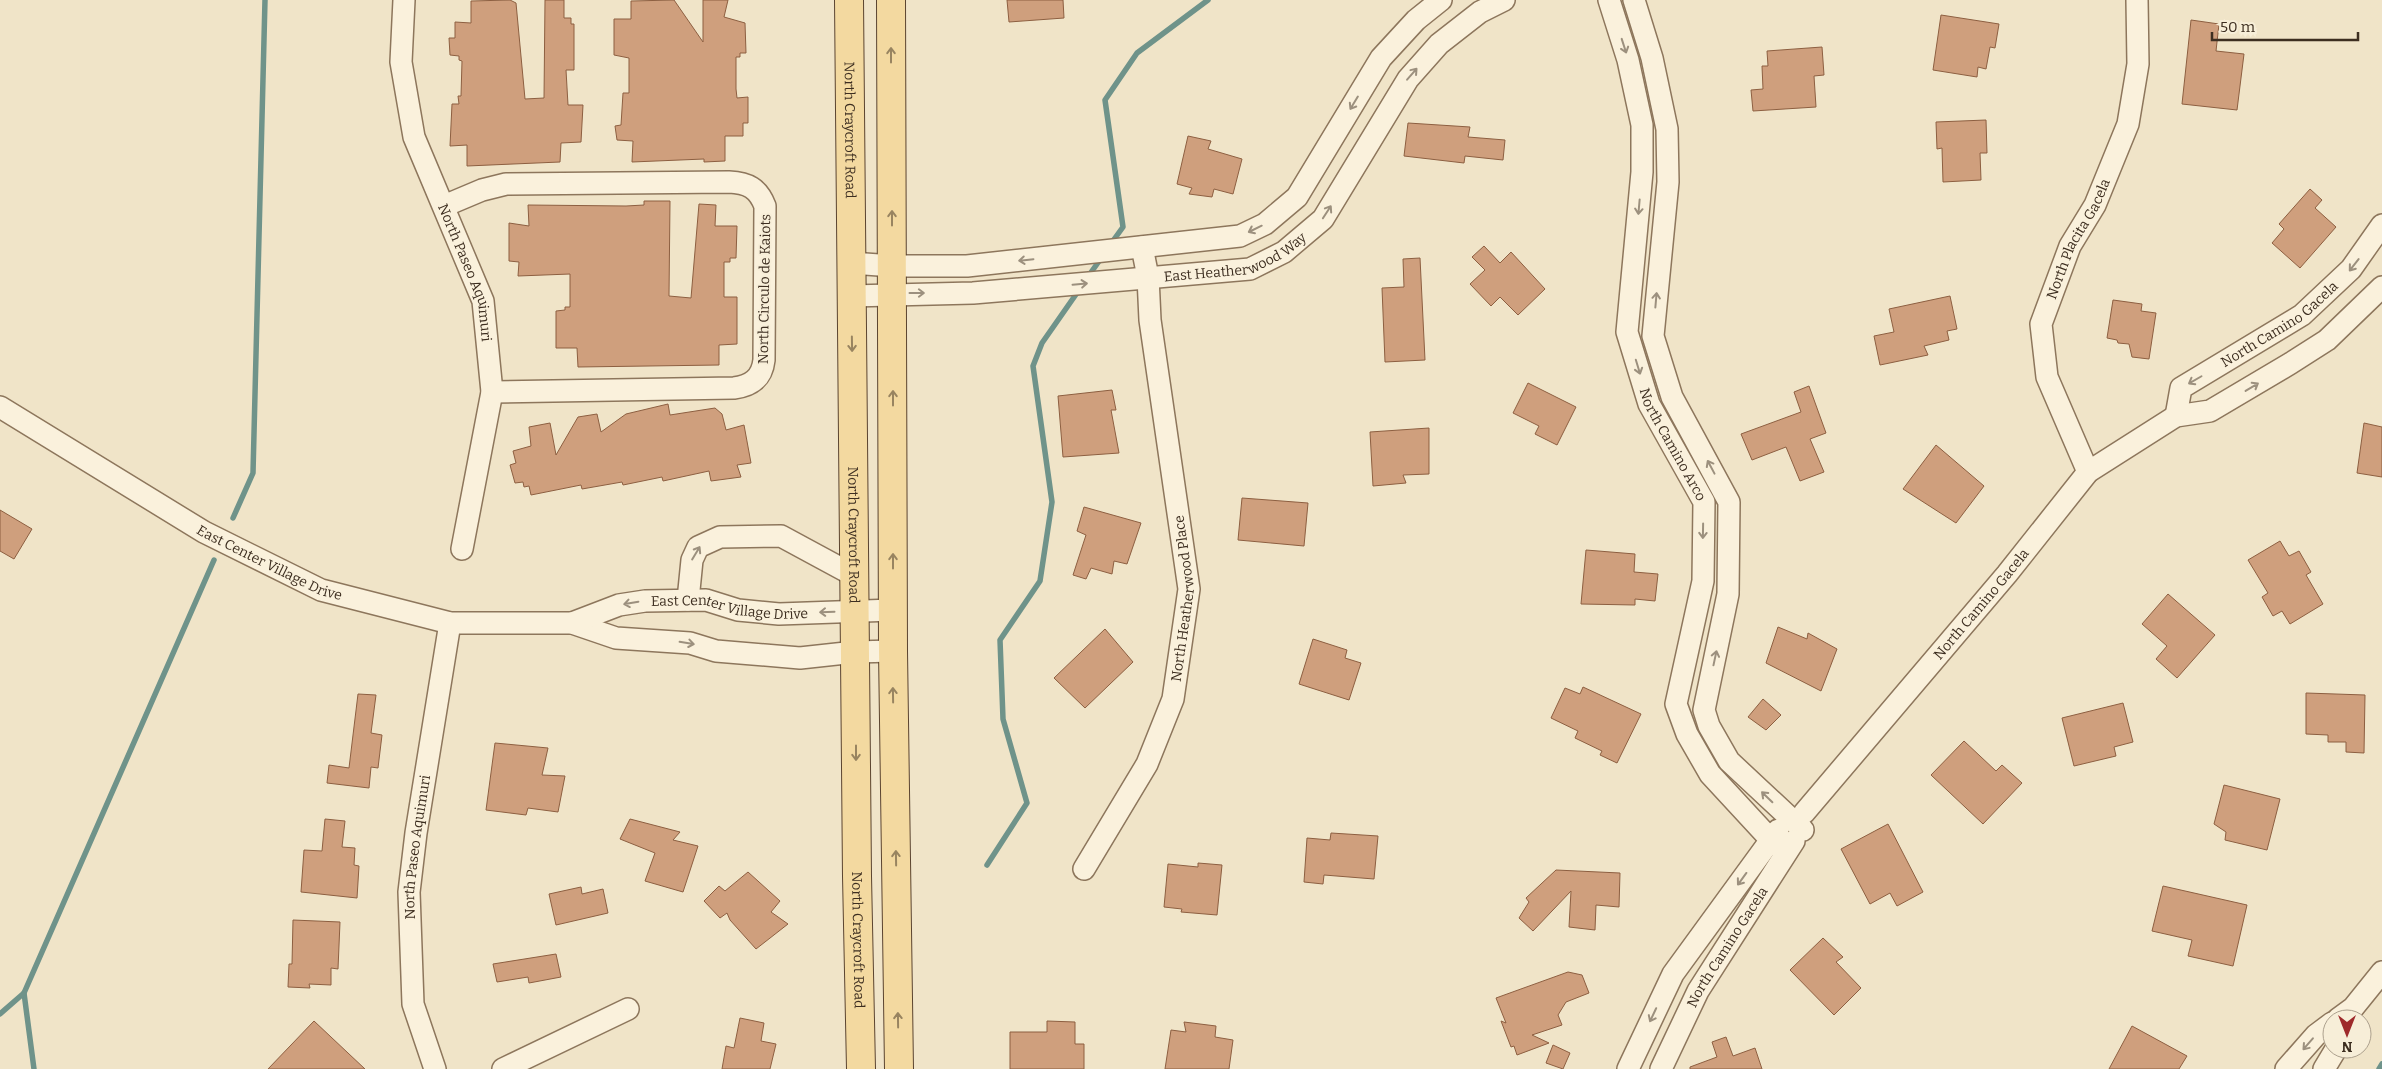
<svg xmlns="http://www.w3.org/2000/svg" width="2382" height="1069" viewBox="0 0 2382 1069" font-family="Bitter,serif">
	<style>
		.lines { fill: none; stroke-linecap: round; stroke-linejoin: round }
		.stream { stroke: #6f938a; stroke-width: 5.5 }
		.building { fill: #cf9f7d; stroke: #8d5f41 }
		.minor-casing { stroke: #8d765c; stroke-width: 24 }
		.major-casing { stroke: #5b4430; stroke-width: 30 }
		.minor { stroke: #faf1dc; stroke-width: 21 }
		.major { stroke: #f3d9a0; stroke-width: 28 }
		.oneway { stroke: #9c907e }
		.oneway2 { stroke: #988460 }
		.labels { text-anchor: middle; stroke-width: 4; stroke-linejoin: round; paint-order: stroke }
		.street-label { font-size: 14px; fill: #3d2e20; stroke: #f7eed8 }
	</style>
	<rect width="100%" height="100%" fill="#f0e4c8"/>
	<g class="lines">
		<g class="stream">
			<polyline points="1110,245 1123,227 1105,100 1137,53 1208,0"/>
			<polyline points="1087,278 1102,257"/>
			<polyline points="233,518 253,473 265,0"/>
			<polyline points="987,865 1027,803 1003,719 1000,640 1040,581 1052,502 1033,366 1042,343 1079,290"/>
			<polyline points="24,993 34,1069"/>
			<polyline points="0,1014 24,993 214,560"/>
			<polyline points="2379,1069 2382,1064"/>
		</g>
	</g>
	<g class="building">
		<polygon points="510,0 516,3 525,99 544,98 545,0 564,0 564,18 571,18 571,24 574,24 574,70 566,70 568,105 583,105 581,142 561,143 560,162 467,166 467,145 450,146 452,104 459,104 458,96 461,96 462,61 459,60 459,56 450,55 449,38 455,38 455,22 471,23 471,1"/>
		<polygon points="674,0 703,42 703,0 728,0 724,17 745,23 746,53 740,53 740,57 736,57 736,89 737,98 748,97 748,123 743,123 743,136 725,136 725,161 704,162 704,159 632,162 633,141 617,140 615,126 621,125 623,93 629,93 629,58 614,55 614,19 631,19 631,1"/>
		<polygon points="1007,0 1063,0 1064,18 1009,22"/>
		<polygon points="1941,15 1999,24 1995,48 1990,47 1986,69 1978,67 1977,77 1933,70"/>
		<polygon points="2191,20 2219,24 2216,51 2244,54 2237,110 2182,104"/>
		<polygon points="1822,47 1824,75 1814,76 1816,107 1753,111 1751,90 1763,89 1762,66 1768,66 1767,51"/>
		<polygon points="1986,120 1987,153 1980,153 1981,180 1943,182 1942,148 1937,149 1936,122"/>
		<polygon points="1408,123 1470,127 1468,137 1505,140 1503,160 1465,156 1464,163 1404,156"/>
		<polygon points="1188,136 1211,141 1208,149 1242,159 1233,194 1214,189 1212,197 1189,194 1192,188 1177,184"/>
		<polygon points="2310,189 2322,200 2315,208 2336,227 2300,268 2272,243 2284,229 2279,224"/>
		<polygon points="644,201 670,201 669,296 691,298 699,204 716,205 715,226 737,226 736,258 730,258 730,262 724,262 724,297 737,297 737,344 719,345 719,365 578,367 577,348 556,348 556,311 565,310 565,307 570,307 570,274 518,276 519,262 509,261 509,223 529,226 528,205 626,206 644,205"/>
		<polygon points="1484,246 1500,263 1511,252 1545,289 1518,315 1500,297 1491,306 1470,284 1485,270 1472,257"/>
		<polygon points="1420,258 1425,360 1385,362 1382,288 1404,287 1403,259"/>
		<polygon points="1950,296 1957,329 1947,331 1949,340 1924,346 1928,355 1880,365 1874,336 1894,332 1889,309"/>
		<polygon points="2113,300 2142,304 2141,311 2156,313 2149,359 2132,357 2129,344 2118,343 2117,340 2107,338"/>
		<polygon points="1528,383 1576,407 1557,445 1535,434 1539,426 1513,413"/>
		<polygon points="1809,386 1826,433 1810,439 1824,472 1800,481 1786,447 1752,460 1741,434 1801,412 1794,392"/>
		<polygon points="1112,390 1116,410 1111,410 1119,453 1063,457 1058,396"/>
		<polygon points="668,404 670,415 715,408 722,414 726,430 744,425 751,463 737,465 741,477 711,481 709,471 663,481 662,477 623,485 622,482 582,489 581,485 531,495 529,486 524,487 523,482 515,483 510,465 516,463 513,451 531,446 529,427 550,423 556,455 578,417 597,414 601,432 626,414"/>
		<polygon points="2364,423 2382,427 2382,477 2357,473"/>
		<polygon points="1429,428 1429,474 1403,475 1406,483 1373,486 1370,432"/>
		<polygon points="1936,445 1984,486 1956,523 1903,489"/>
		<polygon points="1242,498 1308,503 1304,546 1238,540"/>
		<polygon points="1084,507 1141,523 1127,564 1114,561 1112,574 1091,568 1086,579 1073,575 1086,535 1077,531"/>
		<polygon points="0,510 32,529 14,559 0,551"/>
		<polygon points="2280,541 2289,556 2299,551 2311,572 2306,575 2323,604 2290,624 2282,611 2273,616 2262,597 2268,593 2248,560"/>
		<polygon points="1586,550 1635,554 1634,572 1658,574 1655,601 1635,599 1635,605 1581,604"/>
		<polygon points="2168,594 2215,635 2177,678 2156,659 2167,646 2142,624"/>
		<polygon points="1778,627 1807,639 1808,633 1837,649 1821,691 1766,663"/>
		<polygon points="1105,629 1133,662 1085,708 1054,678"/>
		<polygon points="1313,639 1347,650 1345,658 1361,663 1349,700 1299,684"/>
		<polygon points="1583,687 1641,714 1617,763 1600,755 1602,751 1575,738 1578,731 1551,718 1565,688 1580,694"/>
		<polygon points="2306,693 2365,695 2364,753 2346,752 2346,742 2328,742 2328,735 2306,734"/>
		<polygon points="358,694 376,695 371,733 382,735 378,768 371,767 369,788 327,783 329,765 349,768"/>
		<polygon points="1763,699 1781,715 1766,730 1748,717"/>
		<polygon points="2123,703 2133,742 2114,747 2116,756 2074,766 2062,718"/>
		<polygon points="1964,741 1996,771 2002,765 2022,783 1983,824 1931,775"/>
		<polygon points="495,743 548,748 542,775 565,776 558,812 528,808 526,815 486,810"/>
		<polygon points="2224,785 2280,799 2267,850 2225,840 2226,832 2214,824"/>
		<polygon points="325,819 345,821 342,847 355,848 354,865 359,866 357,898 301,892 304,850 322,851"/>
		<polygon points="630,819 680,832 673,840 698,846 683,892 645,881 655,853 620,839"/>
		<polygon points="1888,824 1923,892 1897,906 1890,893 1870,904 1841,849"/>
		<polygon points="1331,833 1378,836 1374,879 1324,875 1323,884 1304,882 1307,838 1330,840"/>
		<polygon points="1198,863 1222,865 1217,915 1181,912 1182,909 1164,907 1168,864 1198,867"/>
		<polygon points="1556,870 1620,873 1619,907 1596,905 1595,930 1569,927 1571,891 1533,931 1519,918 1529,902 1526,898"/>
		<polygon points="748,872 780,901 771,912 788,924 756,949 730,920 727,913 720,918 704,901 719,886 725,891"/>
		<polygon points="2163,886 2247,905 2233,966 2188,956 2192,940 2152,931"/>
		<polygon points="581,887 582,894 603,889 608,913 556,925 549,894"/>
		<polygon points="293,920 340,922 338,969 331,968 331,985 309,984 310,988 288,987 289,964 292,964"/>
		<polygon points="1823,938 1843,957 1836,962 1861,988 1834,1015 1790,970"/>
		<polygon points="556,954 561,977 529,983 528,977 497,982 493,964"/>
		<polygon points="1568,972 1582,975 1589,993 1566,1002 1558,1015 1562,1025 1532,1035 1549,1043 1517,1055 1514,1046 1511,1047 1501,1021 1506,1023 1496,998"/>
		<polygon points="740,1018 764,1023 761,1041 776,1044 770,1069 722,1069 726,1046 734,1048"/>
		<polygon points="314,1021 365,1069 268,1069"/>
		<polygon points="1047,1021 1075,1022 1075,1044 1084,1044 1084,1069 1010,1069 1010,1032 1047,1032"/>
		<polygon points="1184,1022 1216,1026 1215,1037 1233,1040 1229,1069 1165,1069 1171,1030 1186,1032"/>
		<polygon points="2132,1026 2187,1056 2179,1069 2109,1069"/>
		<polygon points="1726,1037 1733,1056 1755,1048 1762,1069 1690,1069 1690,1067 1717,1057 1712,1042"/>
		<polygon points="1553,1045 1570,1053 1563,1069 1546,1063"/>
	</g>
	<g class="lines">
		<defs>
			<g id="minor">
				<path id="s1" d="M404 0 401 62 414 137 483 301 492 392 462 549"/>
				<path id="s2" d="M1609 0 1628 60 1642 125V172L1627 332 1649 404 1704 502 1703 581 1676 704 1687 734 1710 774 1771 840 1785 852"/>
				<polyline points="1634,0 1652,58 1667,129 1668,182 1653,336 1672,397 1729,502 1728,594 1704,710 1709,726 1729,761 1803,830"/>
				<path d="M444 206 482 190 506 184 729 182C748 183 758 188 765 206L764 360C762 378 751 386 734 388L492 392"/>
				<polyline points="851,263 893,266 967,266 1240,236 1265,224 1297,197 1381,58 1416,20 1441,0"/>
				<path id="s3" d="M851 296 973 293 1250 269 1284 252 1323 219 1408 79 1439 44 1480 12 1504 0"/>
				<path id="s4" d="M0 407 204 532 321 590 450 623H572L616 638 690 643 716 651 800 658 855 652 893 651"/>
				<path id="s5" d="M2176 416 2181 388 2302 315 2351 269 2382 225"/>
				<path id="s6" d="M2088 472 2047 377 2041 324 2070 246 2095 205 2128 124 2138 64 2137 0"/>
				<polyline points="688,600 692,560 698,547 720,537 781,536 855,576"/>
				<path id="s7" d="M572 623 619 605 645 601 706 600 738 610 779 614 893 610"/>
				<path id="s8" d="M1804 813 2007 574 2088 472 2176 416 2210 411 2291 363 2327 340 2382 287"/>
				<path id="s9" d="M1084 869 1147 764 1173 699 1189 589 1150 320 1148 277 1142 247"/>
				<polyline points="2338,1019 2353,1008 2382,972"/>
				<path id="s10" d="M435 1069 413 1004 409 892 416 833 450 623"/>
				<polyline points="503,1069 628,1009"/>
				<polyline points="1628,1069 1673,974 1778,830"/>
				<path id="s11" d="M1661 1069 1698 991 1794 841"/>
				<polyline points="2286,1069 2316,1035 2332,1023"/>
				<polyline points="2324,1069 2336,1049"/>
			</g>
			<g id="major">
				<path id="s12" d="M849 0 857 876 861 1069"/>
				<polyline points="891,0 893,651 899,1069"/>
			</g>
		</defs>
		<use href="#minor" class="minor-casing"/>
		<use href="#major" class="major-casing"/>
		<use href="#minor" class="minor"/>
		<use href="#major" class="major"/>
	</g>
	<defs><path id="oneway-shaft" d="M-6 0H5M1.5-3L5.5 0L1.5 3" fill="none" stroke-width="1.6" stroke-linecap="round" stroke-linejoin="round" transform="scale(1.25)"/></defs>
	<g class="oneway">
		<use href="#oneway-shaft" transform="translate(1624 46) rotate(72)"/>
		<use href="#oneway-shaft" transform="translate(1412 74) rotate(-49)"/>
		<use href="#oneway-shaft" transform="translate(1354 103) rotate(121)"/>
		<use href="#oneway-shaft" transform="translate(1639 207) rotate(95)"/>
		<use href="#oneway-shaft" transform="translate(1327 212) rotate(-57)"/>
		<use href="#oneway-shaft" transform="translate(1255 229) rotate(154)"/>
		<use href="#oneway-shaft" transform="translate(1026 260) rotate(174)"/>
		<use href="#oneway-shaft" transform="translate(2354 265) rotate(128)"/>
		<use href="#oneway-shaft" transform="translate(1080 284) rotate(-5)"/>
		<use href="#oneway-shaft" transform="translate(917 293)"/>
		<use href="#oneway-shaft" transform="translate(1656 300) rotate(-85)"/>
		<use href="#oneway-shaft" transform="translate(1638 367) rotate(73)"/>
		<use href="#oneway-shaft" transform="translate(2195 380) rotate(150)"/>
		<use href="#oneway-shaft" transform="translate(2252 387) rotate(-31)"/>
		<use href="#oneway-shaft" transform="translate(1711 467) rotate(-118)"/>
		<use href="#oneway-shaft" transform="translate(1703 531) rotate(91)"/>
		<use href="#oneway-shaft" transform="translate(696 553) rotate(-59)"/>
		<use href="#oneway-shaft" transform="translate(631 603) rotate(170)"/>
		<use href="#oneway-shaft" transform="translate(827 612) rotate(178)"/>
		<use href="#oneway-shaft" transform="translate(687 643) rotate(9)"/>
		<use href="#oneway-shaft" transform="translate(1715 658) rotate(-78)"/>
		<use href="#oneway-shaft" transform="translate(1767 797) rotate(-136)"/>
		<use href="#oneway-shaft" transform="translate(1742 879) rotate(126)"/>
		<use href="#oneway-shaft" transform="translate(1653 1015) rotate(115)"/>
		<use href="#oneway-shaft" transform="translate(2308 1044) rotate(131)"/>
	</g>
	<g class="oneway2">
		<use href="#oneway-shaft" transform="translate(891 55) rotate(-90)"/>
		<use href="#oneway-shaft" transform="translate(892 218) rotate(-90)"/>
		<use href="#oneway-shaft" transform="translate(852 344) rotate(89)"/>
		<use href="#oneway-shaft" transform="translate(893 398) rotate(-90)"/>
		<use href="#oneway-shaft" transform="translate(893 561) rotate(-90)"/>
		<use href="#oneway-shaft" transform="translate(893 695) rotate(-91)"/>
		<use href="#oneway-shaft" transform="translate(856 753) rotate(90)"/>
		<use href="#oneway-shaft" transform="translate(896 858) rotate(-91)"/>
		<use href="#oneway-shaft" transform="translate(898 1020) rotate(-91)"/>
	</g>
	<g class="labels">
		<g class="street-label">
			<text dy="5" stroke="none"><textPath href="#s12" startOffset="130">North Craycroft Road</textPath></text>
			<text dy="5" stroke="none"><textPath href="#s6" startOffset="250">North Placita Gacela</textPath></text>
			<text dy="5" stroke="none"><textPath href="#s3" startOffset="389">East Heatherwood Way</textPath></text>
			<text dy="5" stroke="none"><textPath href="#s1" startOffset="284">North Paseo Aquimuri</textPath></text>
			<text transform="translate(764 289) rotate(-89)" y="5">North Circulo de Kaiots</text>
			<text dy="5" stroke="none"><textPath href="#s5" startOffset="146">North Camino Gacela</textPath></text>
			<text dy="5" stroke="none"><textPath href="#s2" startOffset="459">North Camino Arco</textPath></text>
			<text dy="5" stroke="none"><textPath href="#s12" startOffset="535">North Craycroft Road</textPath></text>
			<text dy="5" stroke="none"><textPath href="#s4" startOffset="312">East Center Village Drive</textPath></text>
			<text dy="5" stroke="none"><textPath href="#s9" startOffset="294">North Heatherwood Place</textPath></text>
			<text dy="5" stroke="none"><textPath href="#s8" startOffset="274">North Camino Gacela</textPath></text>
			<text dy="5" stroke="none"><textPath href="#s7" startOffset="162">East Center Village Drive</textPath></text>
			<text dy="5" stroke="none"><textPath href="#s10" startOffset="226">North Paseo Aquimuri</textPath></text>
			<text dy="5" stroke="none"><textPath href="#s12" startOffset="940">North Craycroft Road</textPath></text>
			<text dy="5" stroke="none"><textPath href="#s11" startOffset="139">North Camino Gacela</textPath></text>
		</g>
	</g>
	<g transform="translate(2347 1034) rotate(180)"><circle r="24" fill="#f7eed8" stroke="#ada18e"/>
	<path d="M0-4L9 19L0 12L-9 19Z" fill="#9e2a2b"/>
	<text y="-8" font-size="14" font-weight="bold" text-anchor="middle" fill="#3d2e20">N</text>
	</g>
	<path d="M2212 32v8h146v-8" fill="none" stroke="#3d2e20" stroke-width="2.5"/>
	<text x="2220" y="32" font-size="15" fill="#3d2e20" stroke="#f7eed8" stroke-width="4" paint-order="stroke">50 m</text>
</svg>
